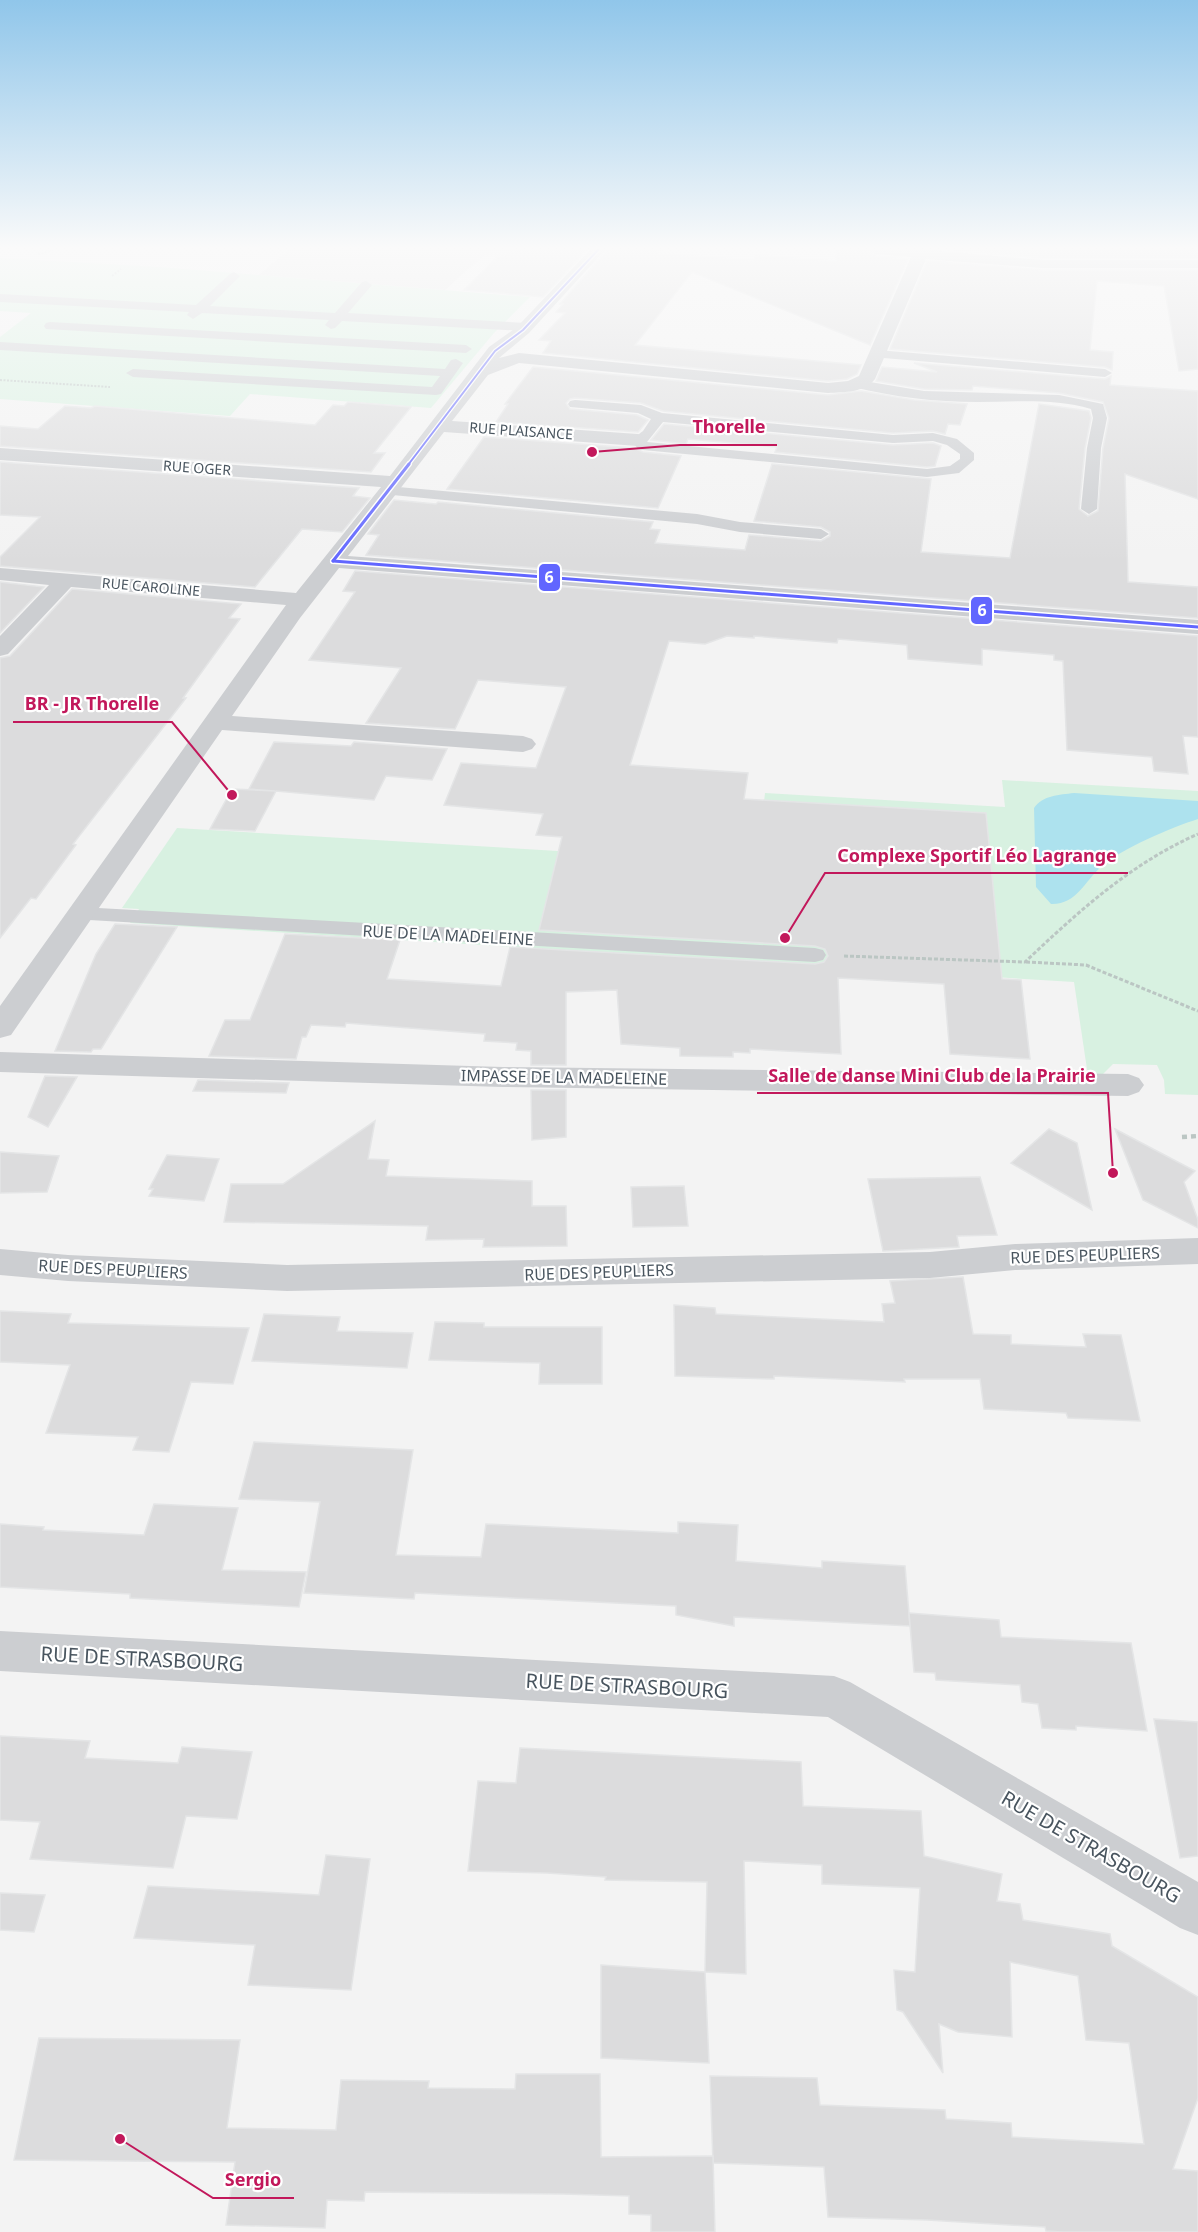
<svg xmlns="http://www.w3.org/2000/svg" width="1198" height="2232" viewBox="0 0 1198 2232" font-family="'Noto Sans',sans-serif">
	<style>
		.education { fill: #e5e4e5 }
		.green { fill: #d8f1e1 }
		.water { fill: #ade2ee }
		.building { fill: #dcdcdd; stroke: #e4e5e6; stroke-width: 1.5 }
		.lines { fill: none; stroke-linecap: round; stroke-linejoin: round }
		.path-far2 { stroke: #bbc6c3; stroke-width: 2; stroke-dasharray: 2 1.5; stroke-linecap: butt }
		.path-far1 { stroke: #bbc6c3; stroke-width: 3; stroke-dasharray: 4 2; stroke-linecap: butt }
		.path { stroke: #bbc6c3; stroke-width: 4.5; stroke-dasharray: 5 4; stroke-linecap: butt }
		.lane { fill: #ccced1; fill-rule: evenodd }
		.street { fill: #ccced1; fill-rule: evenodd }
		.bus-1-far1-casing { stroke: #fff; stroke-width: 4.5 }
		.bus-1-casing { stroke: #fff; stroke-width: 6 }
		.bus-1-far1 { stroke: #6166ff; stroke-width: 2 }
		.bus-1 { stroke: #6166ff; stroke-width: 3 }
		.labels { text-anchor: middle; stroke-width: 4.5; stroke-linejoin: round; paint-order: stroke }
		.far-street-label { font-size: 14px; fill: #49555f; stroke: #fff }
		.street-label { font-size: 16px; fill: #49555f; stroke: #fff }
		.near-street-label { font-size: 20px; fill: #49555f; stroke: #fff }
		.leader { fill: none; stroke: #c2185b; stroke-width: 2 }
		.callout-dot { fill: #c2185b; stroke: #fff; stroke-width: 2 }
		.callout-label { font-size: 18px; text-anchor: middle; font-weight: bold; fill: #c2185b; stroke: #fff; stroke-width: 4.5; stroke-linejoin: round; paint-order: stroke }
		.line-badge { stroke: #fff; stroke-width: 2 }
		.badge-label { font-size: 16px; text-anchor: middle; font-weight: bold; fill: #fff }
	</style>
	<rect width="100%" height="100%" fill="#f3f3f3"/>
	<polygon class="education" points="288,250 587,250 578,260 484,255 445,290 259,275"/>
	<g class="green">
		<polygon points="0,258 159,267 530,297 494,333 431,408 250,394 230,416 0,399 0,337 31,313 0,311"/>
		<polygon points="1002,780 1198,791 1198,1095 1165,1094 1164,1080 1157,1065 1113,1064 1101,1076 1088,1076 1074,982 130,923 139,909 122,908 177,828 757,863 765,793 1005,807"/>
	</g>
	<path class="water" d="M1074 793 1198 801V819C1173 827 1120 849 1101 867 1084 882 1076 905 1051 904L1036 887 1034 808C1043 795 1059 795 1074 793Z"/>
	<g class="building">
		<polygon points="511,250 587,250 543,297 464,290 498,256 504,256"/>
		<polygon points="607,250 660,250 658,253 753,260 756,255 836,261 837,250 866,250 875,256 908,259 870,345 692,272 635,345 861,365 857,374 847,379 828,381 543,353 551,341 539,340 565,313 556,312 563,304 560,304"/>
		<polygon points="954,250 1198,250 1198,258 1042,258"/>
		<polygon points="927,261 1042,270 1198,270 1198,369 1179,371 1164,286 1097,281 1090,350 1113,352 1112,370 1105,367 890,349"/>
		<polygon points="914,363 1105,379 1111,376 1110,385 1198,391 1198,499 1125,474 1128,582 1198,587 1198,618 366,555 379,535 368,534 394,500 436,504 438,502 653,522 650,529 660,530 655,543 745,550 749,535 821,541 830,536 830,532 821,527 754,521 772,464 931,479 921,552 1010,558 1039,404 1089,411 1091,418 1085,448 1079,509 1088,516 1098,511 1103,448 1109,418 1103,402 1059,393 973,386 972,390 924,389 876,381 882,367 937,372"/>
		<polygon points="533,367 828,395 861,391 914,400 967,404 960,425 948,424 945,434 933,431 893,433 663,411 641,403 575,398 570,399 566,403 570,409 637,415 648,420 638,432 496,422 508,404 505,404"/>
		<polygon points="348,402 411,407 374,453 385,453 371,472 0,446 0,426 38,429 65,406 91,408 95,406 315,425 333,405 344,406"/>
		<polygon points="664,424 893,445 933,443 941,446 935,466 927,467 775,452 777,447 688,439 686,444 651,440"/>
		<polygon points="484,437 634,448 643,452 681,456 658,508 447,489"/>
		<polygon points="0,462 359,488 353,496 370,498 342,532 302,529 255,587 0,566 0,557 40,517 0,515"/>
		<polygon points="355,571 1198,636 1198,737 1183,736 1188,774 1154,771 1152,757 1067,750 1063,661 1054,660 1054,655 982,649 982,665 908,659 907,645 838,639 837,643 754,636 754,638 727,636 705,644 669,641 630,765 748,773 744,799 986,813 1002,979 1021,980 1030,1059 950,1054 944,984 838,978 841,1054 750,1049 750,1053 733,1052 733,1057 680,1056 680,1048 621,1044 617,990 566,992 566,1065 531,1065 531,1051 516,1050 517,1043 484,1041 485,1034 346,1023 345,1027 311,1025 306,1037 302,1037 296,1059 209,1056 225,1020 250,1020 285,934 400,940 387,979 501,986 510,947 815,964 824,962 828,956 825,949 815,946 539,930 562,837 536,835 543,814 444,805 461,763 536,768 566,687 478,680 455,729 366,723 401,668 309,660 355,592 343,591"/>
		<polygon points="0,582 44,587 0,633"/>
		<polygon points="72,589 241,604 229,618 240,619 183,698 186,698 73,844 76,845 36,899 31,898 0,938 0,658 10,656"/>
		<polygon points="274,742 351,746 354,742 447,749 432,780 386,776 374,800 276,791 255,831 210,829 232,789 275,791 249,789"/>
		<polygon points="115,924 177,927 101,1049 93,1049 91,1052 55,1051 96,954"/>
		<polygon points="45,1076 77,1077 48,1127 28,1117"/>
		<polygon points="198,1080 289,1083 286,1093 193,1091"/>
		<polygon points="531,1090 566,1090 566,1137 532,1140"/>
		<polygon points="375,1121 368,1159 389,1160 386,1176 532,1181 532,1206 566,1206 567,1246 483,1247 484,1239 426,1240 428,1226 224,1222 231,1184 283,1184"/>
		<polygon points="1049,1129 1077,1143 1092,1210 1011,1163"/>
		<polygon points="1115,1129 1195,1171 1184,1182 1198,1220 1198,1228 1143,1200"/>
		<polygon points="0,1152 59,1156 47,1192 0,1193"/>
		<polygon points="167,1155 219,1159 204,1201 149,1196 153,1189 149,1189"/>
		<polygon points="980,1177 997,1235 957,1236 959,1247 883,1251 868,1179"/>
		<polygon points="684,1186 688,1226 633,1227 631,1187"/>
		<polygon points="963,1277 973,1334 1011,1335 1011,1344 1086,1347 1083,1334 1121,1335 1140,1421 1068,1418 1066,1413 984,1409 980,1379 904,1379 905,1382 774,1376 774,1379 675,1376 674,1305 715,1308 716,1314 884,1322 882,1304 895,1303 890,1281"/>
		<polygon points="0,1311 71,1314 68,1323 249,1328 233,1384 191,1382 169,1452 133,1450 138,1437 46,1433 70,1365 0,1362"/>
		<polygon points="264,1314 340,1317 337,1331 413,1333 407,1368 252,1361"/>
		<polygon points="435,1322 484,1323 484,1327 602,1327 602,1384 539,1384 540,1363 429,1360"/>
		<polygon points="254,1442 413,1450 396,1555 481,1557 486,1524 678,1533 678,1522 738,1525 736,1561 822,1568 822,1561 905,1566 910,1626 734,1617 734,1626 676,1615 676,1606 415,1593 414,1599 304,1593 320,1502 239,1499"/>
		<polygon points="154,1504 238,1508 222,1570 306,1572 299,1607 130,1598 130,1594 0,1587 0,1524 44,1527 43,1530 144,1535"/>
		<polygon points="909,1613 999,1620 1001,1637 1131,1643 1147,1731 1076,1726 1076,1730 1042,1728 1038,1704 1022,1702 1020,1685 936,1680 935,1673 914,1672"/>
		<polygon points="1154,1719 1198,1722 1198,1856 1180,1858"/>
		<polygon points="0,1736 90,1741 85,1758 178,1763 182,1747 252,1752 237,1819 186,1816 173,1868 30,1859 40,1822 0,1820"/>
		<polygon points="520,1748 801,1762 803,1806 921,1811 924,1856 1002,1874 997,1901 1020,1904 1023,1920 1110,1934 1112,1946 1198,1997 1198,2098 1173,2169 1198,2171 1198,2232 1063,2232 1046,2231 1045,2227 927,2220 828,2217 824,2167 713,2163 710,2076 817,2078 820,2105 945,2110 946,2119 1011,2123 1012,2137 1144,2144 1129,2043 1086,2040 1078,1976 1010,1962 1012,2037 958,2032 939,2024 943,2073 903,2012 897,2010 894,1970 915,1972 920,1888 822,1884 822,1865 744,1861 746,1974 705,1972 707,1882 605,1880 606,1877 547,1873 468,1871 478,1781 516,1783"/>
		<polygon points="326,1855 370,1859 351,1990 248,1985 255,1945 134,1938 148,1886 319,1895"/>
		<polygon points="0,1893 45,1895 34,1932 0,1930"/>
		<polygon points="601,1965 705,1972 709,2063 601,2058"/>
		<polygon points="39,2038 240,2040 227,2128 336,2130 341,2080 429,2081 428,2088 515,2089 516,2074 600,2074 601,2157 713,2156 715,2232 651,2232 651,2215 629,2214 629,2196 563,2194 365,2192 364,2201 327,2200 325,2228 226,2225 235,2162 14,2160"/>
	</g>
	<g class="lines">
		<g class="path-far2">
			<polyline points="38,254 54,250"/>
			<polyline points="112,276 121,269"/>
			<polyline points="0,380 110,387"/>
		</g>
		<g class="path-far1">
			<path d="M844 956 1025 962C1078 912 1130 864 1198 834"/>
			<polyline points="1026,962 1086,965 1198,1011"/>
		</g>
		<polyline class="path" points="1182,1137 1198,1136"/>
		<g class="lane">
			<polygon points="234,272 240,276 210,306 335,313 362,282 366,281 372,285 348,313 526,323 532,327 526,331 342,321 335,328 331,329 325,325 329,320 202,313 193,319 187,315 189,312 0,302 0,294 196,305 230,274"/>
			<polygon points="50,322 466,345 472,349 466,353 46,329 44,326 46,323"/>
			<polygon points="0,342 445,369 451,360 456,359 463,363 441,394 436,395 133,377 126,373 133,369 432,387 440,376 0,350"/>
			<polygon points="877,350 1105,369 1112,373 1105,377 872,357 870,354"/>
			<path d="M858 380 924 391 1059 395 1103 404 1107 418 1101 448 1097 509 1089 514 1081 509 1087 448 1093 418 1091 409C1054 398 1015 402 977 402 935 402 894 397 853 387L851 384Z"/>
			<path d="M575 400 641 405 662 413 893 435 933 433 957 439 974 453V460L959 473 927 477 643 450 638 449 631 440 643 431 651 419 638 413 570 407 568 404 570 401ZM663 422 893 443 933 441 947 445 960 454V459L950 466 927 469 647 442Z"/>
			<polygon points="387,486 697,514 740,522 821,529 829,534 821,539 740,532 697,524 382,494 379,491"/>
			<polygon points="80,907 815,948 823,950 826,955 823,960 815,962 72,919 69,914 72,909"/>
		</g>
		<g class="street">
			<path d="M590 250H605L529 333 499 358 519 353 828 383 848 381 859 376 911 257 875 254 868 250H929L1042 260H1198V268H1042L926 259 875 379C864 393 844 392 828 393L519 363 488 375 452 421 638 434 645 436 647 440 645 444 638 446 444 432 348 556 1198 620V634L339 568 300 618 232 716 523 736 532 739 536 744 532 749 523 752 222 730 11 1035 0 1038V1006L286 605 71 587 8 654 0 656V636L49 585 0 580V568L296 593 381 487 0 460V448L390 476 489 347 517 327Z"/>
			<polygon points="0,1052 503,1067 1128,1074 1139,1078 1144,1085 1139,1092 1128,1096 503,1087 0,1072"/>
			<polygon points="1198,1238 1198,1264 1015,1270 930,1278 287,1291 68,1281 0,1275 0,1249 68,1255 287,1265 930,1252 1015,1244"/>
			<polygon points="0,1631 834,1676 850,1682 1198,1882 1198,1935 1180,1928 828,1717 0,1671"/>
		</g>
		<defs>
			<polyline id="bus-1-far1" points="408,465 495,351 523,330 598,250"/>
			<g id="bus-1">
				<polyline points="333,561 1198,627"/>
				<polyline points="333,561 409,464"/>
			</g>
		</defs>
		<use href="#bus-1-far1" class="bus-1-far1-casing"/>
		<use href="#bus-1" class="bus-1-casing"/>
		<use href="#bus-1-far1" class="bus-1-far1"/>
		<use href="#bus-1" class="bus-1"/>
	</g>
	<linearGradient id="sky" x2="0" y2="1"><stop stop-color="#90c6ea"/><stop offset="0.44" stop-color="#fafafa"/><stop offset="1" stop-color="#fafafa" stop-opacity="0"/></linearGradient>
	<rect width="1198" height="562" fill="url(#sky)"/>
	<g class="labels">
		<g class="far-street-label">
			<text transform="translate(521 431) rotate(4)" y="5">RUE PLAISANCE</text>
			<text transform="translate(197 468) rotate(4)" y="5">RUE OGER</text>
			<text transform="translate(151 587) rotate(5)" y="5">RUE CAROLINE</text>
		</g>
		<g class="street-label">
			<text transform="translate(448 935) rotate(3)" y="6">RUE DE LA MADELEINE</text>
			<text transform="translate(564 1077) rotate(1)" y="6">IMPASSE DE LA MADELEINE</text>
			<text transform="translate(1085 1255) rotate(-2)" y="6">RUE DES PEUPLIERS</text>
			<text transform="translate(113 1269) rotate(3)" y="6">RUE DES PEUPLIERS</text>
			<text transform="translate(599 1272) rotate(-2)" y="6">RUE DES PEUPLIERS</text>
		</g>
		<g class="near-street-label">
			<text transform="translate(142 1659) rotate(3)" y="7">RUE DE STRASBOURG</text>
			<text transform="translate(627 1686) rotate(3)" y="7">RUE DE STRASBOURG</text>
			<text transform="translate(1091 1847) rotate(30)" y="7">RUE DE STRASBOURG</text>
		</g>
	</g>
	<path class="leader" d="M592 452L680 445H777M232 795L172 722H13M785 938L825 873H1128M1113 1173L1108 1093H757M120 2139L213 2198H294"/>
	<g class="callout-dot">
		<circle cx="592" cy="452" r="6"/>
		<circle cx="232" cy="795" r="6"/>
		<circle cx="785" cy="938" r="6"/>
		<circle cx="1113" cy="1173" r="6"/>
		<circle cx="120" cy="2139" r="6"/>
	</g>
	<g class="callout-label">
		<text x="729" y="433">Thorelle</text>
		<text x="92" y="710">BR - JR Thorelle</text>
		<text x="977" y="862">Complexe Sportif Léo Lagrange</text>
		<text x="932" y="1082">Salle de danse Mini Club de la Prairie</text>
		<text x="253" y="2186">Sergio</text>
	</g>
	<g class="line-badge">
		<rect x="538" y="563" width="23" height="29" rx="6" fill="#6166ff"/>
		<rect x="970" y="596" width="23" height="29" rx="6" fill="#6166ff"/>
	</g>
	<g class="badge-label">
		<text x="549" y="583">6</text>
		<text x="982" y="616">6</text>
	</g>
</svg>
